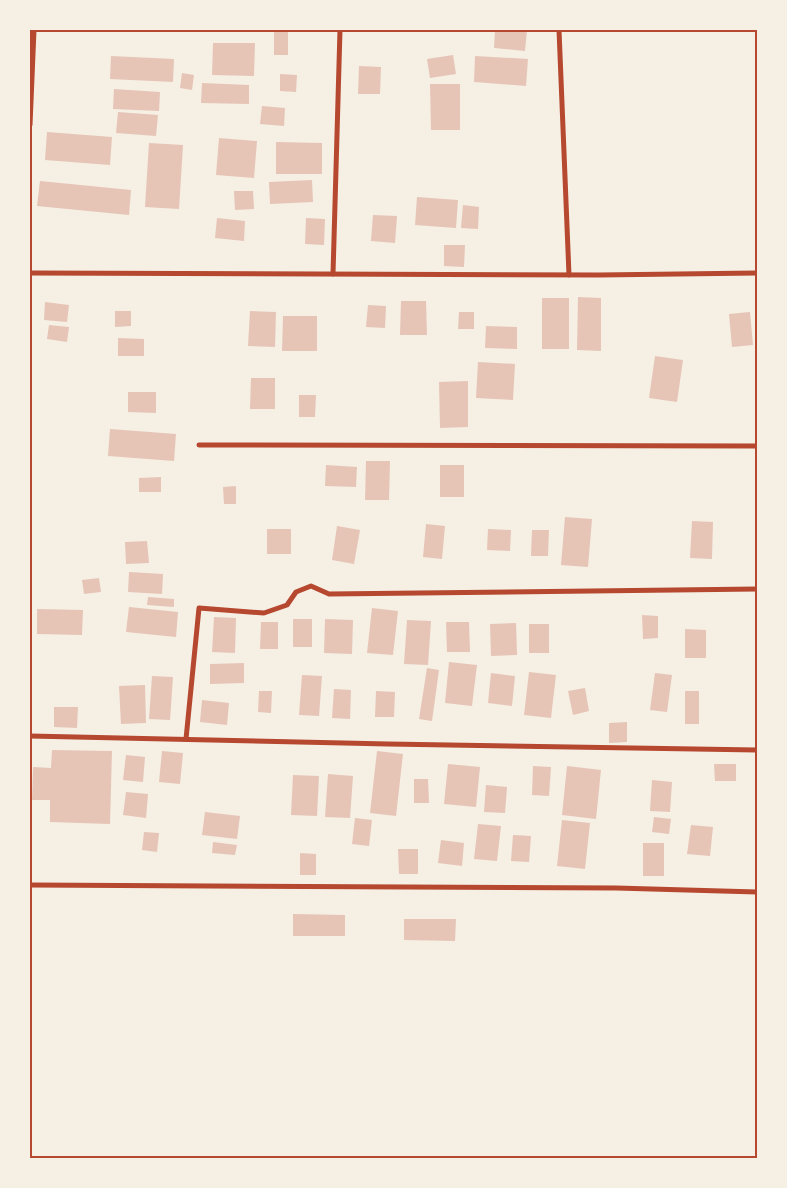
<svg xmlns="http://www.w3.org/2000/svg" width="787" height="1188" viewBox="0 0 787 1188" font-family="'IBM Plex Serif',serif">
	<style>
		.building { fill: #e6c5b7 }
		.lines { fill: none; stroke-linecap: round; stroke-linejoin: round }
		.minor { stroke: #b5482f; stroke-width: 5 }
		.neatline { fill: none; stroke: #b5482f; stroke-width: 2 }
	</style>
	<rect width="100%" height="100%" fill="#f6efe4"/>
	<g class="building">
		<rect x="274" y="30" width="14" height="25"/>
		<polygon points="495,30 527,30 525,51 494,48"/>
		<polygon points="213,43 255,43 254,76 212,75"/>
		<polygon points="453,55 456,74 430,78 427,59"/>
		<polygon points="111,56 174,59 173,82 110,79"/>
		<polygon points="475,56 528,59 526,86 474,82"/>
		<polygon points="359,66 381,67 380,94 358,94"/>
		<polygon points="182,73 194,75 192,90 180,88"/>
		<polygon points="280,74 297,75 296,92 280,91"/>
		<polygon points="202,83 249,85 249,104 201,103"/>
		<polygon points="430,84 460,84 460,130 431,130"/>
		<polygon points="114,89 160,92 159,111 113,109"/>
		<polygon points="262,106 285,108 284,126 260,124"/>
		<polygon points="118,112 158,115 156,136 116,133"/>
		<polygon points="47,132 112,137 110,165 45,160"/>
		<polygon points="219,138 257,141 254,178 216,175"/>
		<polygon points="276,142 322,143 322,174 276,174"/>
		<polygon points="149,143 183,145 179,209 145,207"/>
		<polygon points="312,180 313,202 270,204 269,182"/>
		<polygon points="40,181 131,190 129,215 37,206"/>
		<polygon points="234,191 253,191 254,209 235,210"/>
		<polygon points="417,197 458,200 456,228 415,225"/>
		<polygon points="463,205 479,207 478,229 461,228"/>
		<polygon points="373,215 397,216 395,243 371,241"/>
		<polygon points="217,218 245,221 244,241 215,238"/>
		<polygon points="306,218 325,219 324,245 305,244"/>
		<polygon points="444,245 465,245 464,267 444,266"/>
		<polygon points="578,297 601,298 601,351 577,350"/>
		<rect x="542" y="298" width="27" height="51"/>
		<polygon points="401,301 426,301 427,335 400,335"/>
		<polygon points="45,302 69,305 67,322 44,320"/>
		<polygon points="368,305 386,306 385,328 366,327"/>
		<polygon points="115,311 131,311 131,326 115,327"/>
		<polygon points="250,311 276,312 275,347 248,346"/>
		<polygon points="459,312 474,312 474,329 458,329"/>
		<polygon points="750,312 753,345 732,347 729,314"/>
		<polygon points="283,316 317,316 317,351 282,351"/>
		<polygon points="49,325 69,327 67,342 47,339"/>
		<polygon points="486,326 517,327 517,349 485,348"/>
		<polygon points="118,338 144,339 144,356 118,356"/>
		<polygon points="655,356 683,360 677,402 649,398"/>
		<polygon points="478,362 515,364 513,400 476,398"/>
		<polygon points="251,378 275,378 275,409 250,409"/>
		<polygon points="468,381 468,427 440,428 439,382"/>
		<polygon points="128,392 156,392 156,413 128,412"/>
		<polygon points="299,395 316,395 315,417 299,417"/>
		<polygon points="110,429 176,434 174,461 108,456"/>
		<polygon points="366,461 390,461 389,500 365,500"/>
		<polygon points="326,465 357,467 356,487 325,486"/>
		<rect x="440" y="465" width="24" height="32"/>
		<polygon points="161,477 161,492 139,492 139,478"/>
		<polygon points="236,486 236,504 224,504 223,487"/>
		<polygon points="565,517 592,519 588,567 561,565"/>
		<polygon points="692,521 713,522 712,559 690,558"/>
		<polygon points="426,524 445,526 442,559 423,557"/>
		<polygon points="337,526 360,530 354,564 332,560"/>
		<rect x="267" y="529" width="24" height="25"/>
		<polygon points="488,529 511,530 510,551 487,550"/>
		<polygon points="532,530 549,530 548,556 531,556"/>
		<polygon points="147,541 149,563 126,564 125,542"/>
		<polygon points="129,572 163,574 162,594 128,592"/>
		<polygon points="99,578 101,592 84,594 82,580"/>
		<polygon points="148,597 174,599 174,607 147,605"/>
		<polygon points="129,607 178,612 176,637 126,632"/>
		<polygon points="372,608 398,611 393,655 367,653"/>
		<polygon points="37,609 83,610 82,635 37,634"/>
		<polygon points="642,615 658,616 658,638 643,639"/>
		<polygon points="214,617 236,618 235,653 212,652"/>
		<rect x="293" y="619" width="19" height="28"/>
		<polygon points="325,619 353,620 352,654 324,653"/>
		<polygon points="407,620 431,621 428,665 404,664"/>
		<polygon points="261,622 278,622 278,649 260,649"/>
		<polygon points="446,622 469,622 470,652 447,652"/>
		<polygon points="516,623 517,655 491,656 490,624"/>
		<rect x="529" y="624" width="20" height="29"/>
		<polygon points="685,629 706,630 706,658 685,658"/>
		<polygon points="449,662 477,665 472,706 445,703"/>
		<polygon points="244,663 244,683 210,684 210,664"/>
		<polygon points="427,668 439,670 432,721 419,719"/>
		<polygon points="529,672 556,675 551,718 524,715"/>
		<polygon points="491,673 515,676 512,706 488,703"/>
		<polygon points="655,673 672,675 667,712 650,710"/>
		<polygon points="302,675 322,676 319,716 299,715"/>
		<polygon points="152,676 173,677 170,720 149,719"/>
		<polygon points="145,685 146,723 121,724 119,686"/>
		<polygon points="585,688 589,711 573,715 568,691"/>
		<polygon points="334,689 351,690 350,719 332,718"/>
		<polygon points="259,691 272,691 271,713 258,712"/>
		<polygon points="376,691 395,692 394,717 375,717"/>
		<rect x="685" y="691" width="14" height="33"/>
		<polygon points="202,700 229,703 227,725 200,722"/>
		<polygon points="54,707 78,707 77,728 54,727"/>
		<polygon points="627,722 627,742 609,743 609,723"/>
		<polygon points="52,750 112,751 110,824 50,822 50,800 32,800 33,767 51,768"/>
		<polygon points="162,751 183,753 180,784 159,782"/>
		<polygon points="377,751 403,754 396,816 370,813"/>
		<polygon points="126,755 145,757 143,782 123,780"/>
		<polygon points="448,764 480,767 476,807 444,804"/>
		<polygon points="714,764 736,764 736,781 715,781"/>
		<polygon points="533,766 551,767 549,796 532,795"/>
		<polygon points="567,766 601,770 596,819 562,815"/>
		<polygon points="328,774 353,776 350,818 325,817"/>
		<polygon points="293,775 319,776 317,816 291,815"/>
		<polygon points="414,779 428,779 429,803 414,803"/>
		<polygon points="652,780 672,782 670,812 650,811"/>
		<polygon points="486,785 507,787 505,813 484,812"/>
		<polygon points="126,792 148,794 146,818 123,815"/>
		<polygon points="205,812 240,816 237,839 202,835"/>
		<polygon points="654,817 671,819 669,834 652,832"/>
		<polygon points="355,818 372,820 369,846 352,844"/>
		<polygon points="562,820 590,823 585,869 557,866"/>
		<polygon points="478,824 501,826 497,861 474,859"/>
		<polygon points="691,825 713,827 710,856 687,854"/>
		<polygon points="144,832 159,833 157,852 142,850"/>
		<polygon points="513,835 531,836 529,862 511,861"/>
		<polygon points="441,840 464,843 462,866 438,863"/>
		<polygon points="213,842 237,845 235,855 212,853"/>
		<rect x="643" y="843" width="21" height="33"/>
		<polygon points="398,849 418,849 418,874 399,874"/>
		<polygon points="300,853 316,854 316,875 300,875"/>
		<polygon points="293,914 345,915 345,936 293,936"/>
		<polygon points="404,919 456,919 455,941 404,940"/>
	</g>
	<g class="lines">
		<g class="minor">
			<polyline points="559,30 569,275"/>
			<polyline points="30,125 34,30"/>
			<polyline points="30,273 599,275 757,273"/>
			<polyline points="333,274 340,30"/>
			<polyline points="199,445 757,446"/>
			<polyline points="30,736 388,744 757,750"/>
			<polyline points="186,739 199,608 264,613 287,605 296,592 311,586 329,594 757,589"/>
			<polyline points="30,885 616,888 757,892"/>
		</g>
	</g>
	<rect width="787" height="1188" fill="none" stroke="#f6efe4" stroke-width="62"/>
	<rect x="31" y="31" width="725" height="1126" class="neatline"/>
</svg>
